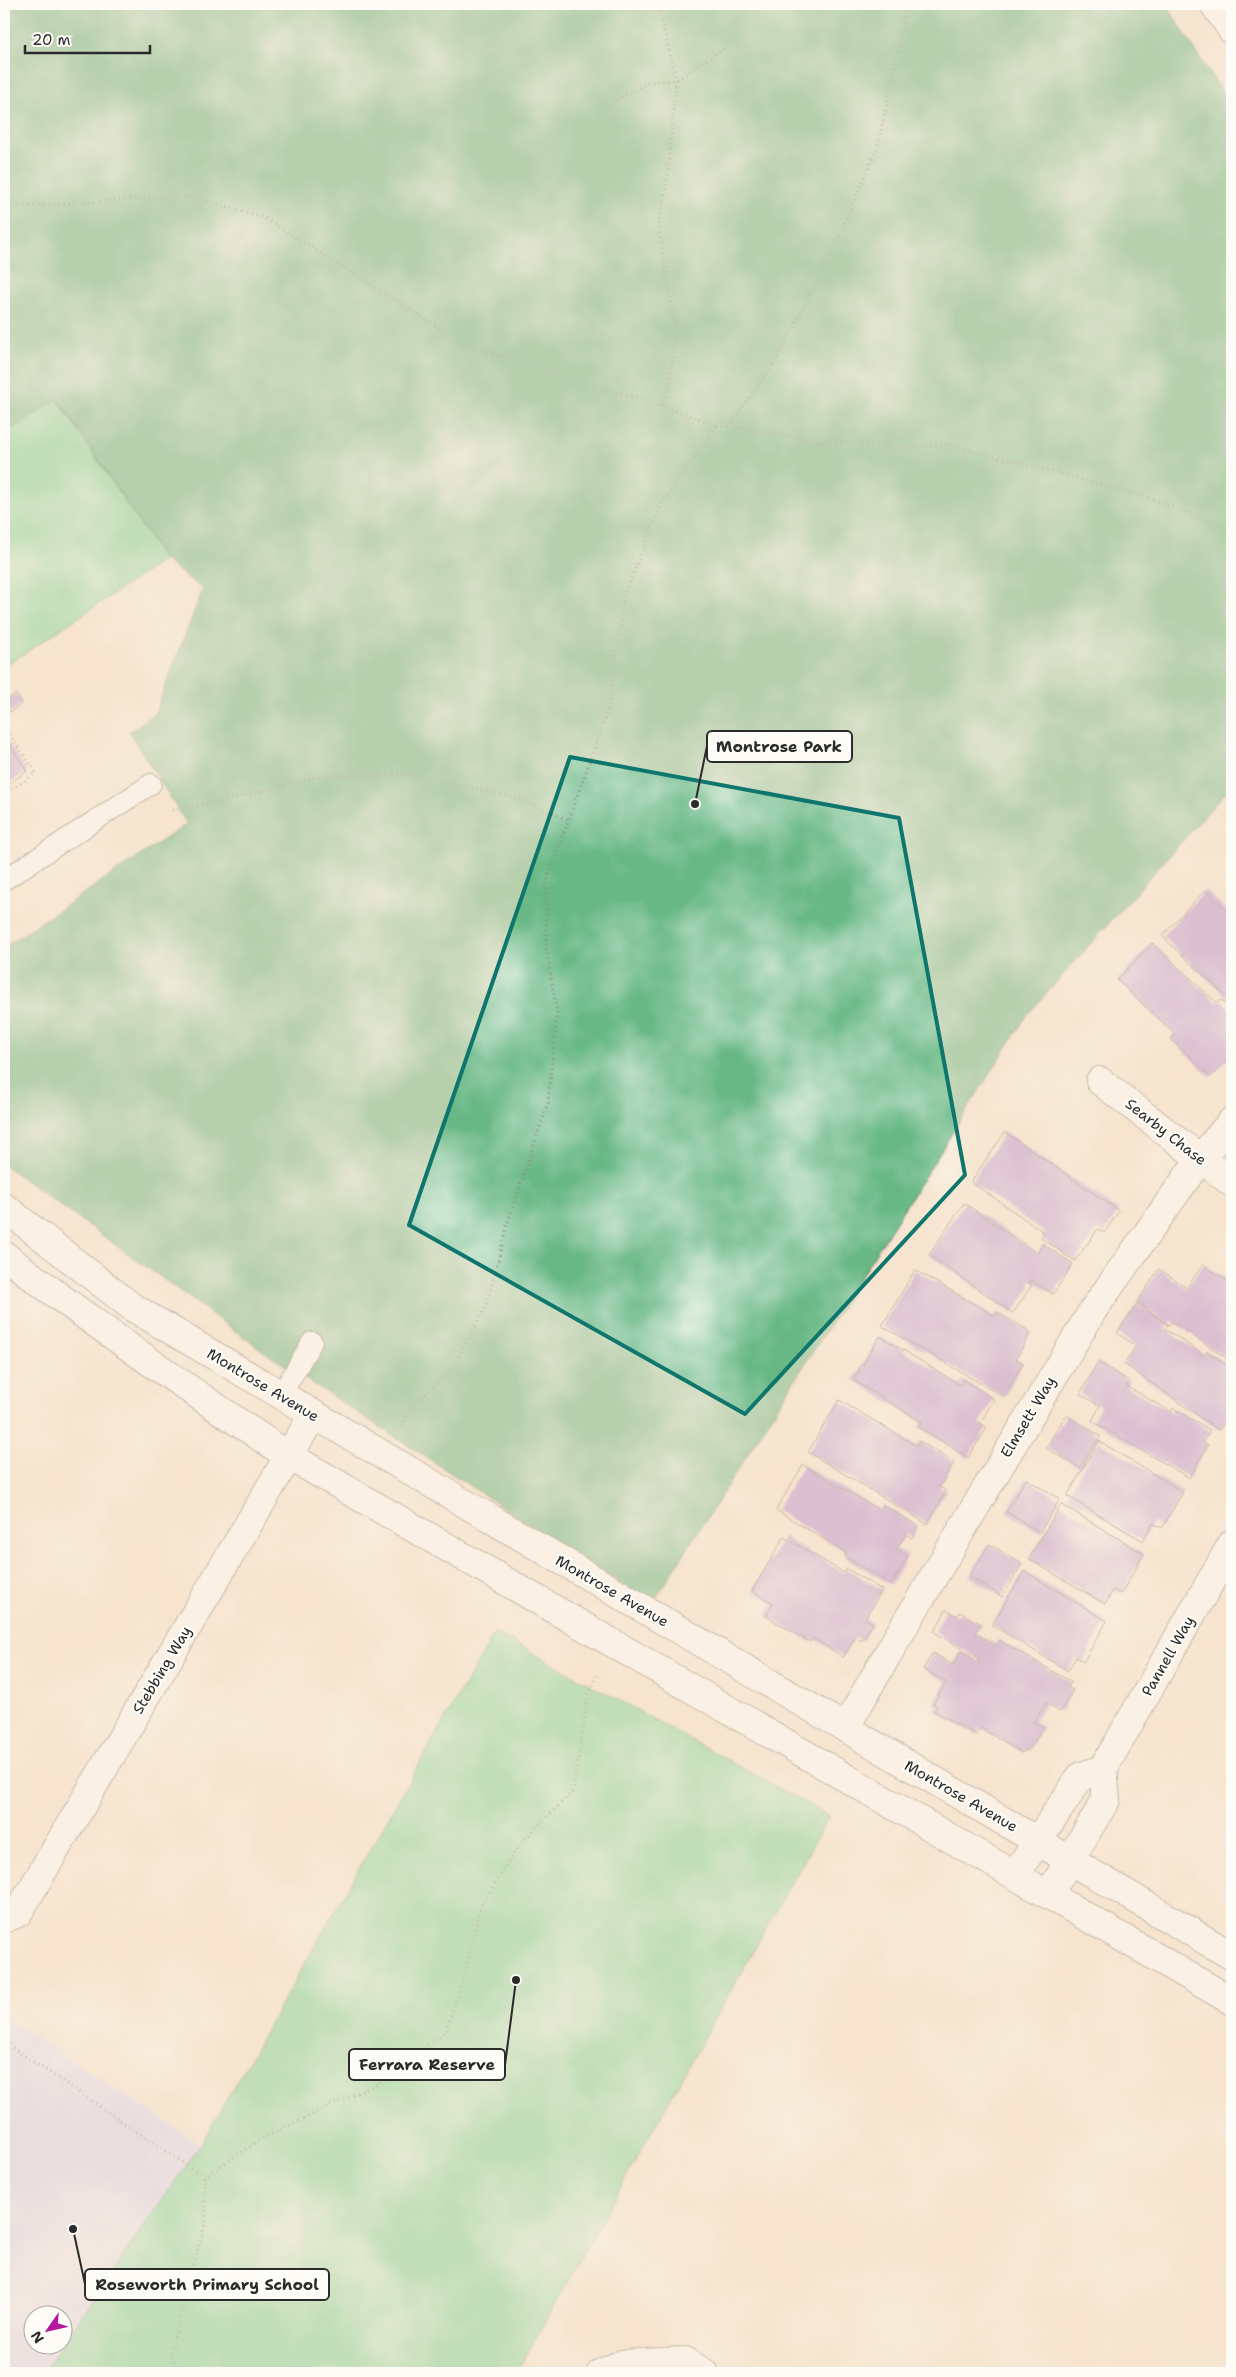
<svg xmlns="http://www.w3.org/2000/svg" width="1236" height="2377" viewBox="0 0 1236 2377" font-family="'Shantell Sans',sans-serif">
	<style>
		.built { fill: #dcd6f6 }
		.green { fill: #80d89e; stroke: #568264 }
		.forest { fill: #68b885; stroke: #4a7258 }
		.building { fill: #ba94d6 }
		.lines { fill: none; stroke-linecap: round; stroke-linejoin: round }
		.service-casing { stroke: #90887c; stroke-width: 22 }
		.minor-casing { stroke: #90887c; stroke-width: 30 }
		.tertiary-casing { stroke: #90887c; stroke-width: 30 }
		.path { stroke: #90887c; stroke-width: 3; stroke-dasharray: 1 4; stroke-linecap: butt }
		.service { stroke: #fff; stroke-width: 20 }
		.minor { stroke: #fff; stroke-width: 28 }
		.tertiary { stroke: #fff; stroke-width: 28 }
		.marked { fill: none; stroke: #0f766e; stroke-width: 4; stroke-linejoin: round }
		.labels { text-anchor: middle; stroke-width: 4.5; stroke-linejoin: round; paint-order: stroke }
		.street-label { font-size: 15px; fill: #2b2b2b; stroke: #fdfcf7 }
		.leader { fill: none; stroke: #2b2b2b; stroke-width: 2 }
		.callout-dot { fill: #2b2b2b; stroke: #fdfcf7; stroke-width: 2 }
		.callout { fill: #fdfcf7; stroke: #2b2b2b; stroke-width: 2 }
		.callout-label { font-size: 16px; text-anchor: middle; font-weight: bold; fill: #2b2b2b }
	</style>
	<rect width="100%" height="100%" fill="#fdfcf7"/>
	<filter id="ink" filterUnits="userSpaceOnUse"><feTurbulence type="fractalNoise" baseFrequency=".02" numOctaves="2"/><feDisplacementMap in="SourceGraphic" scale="10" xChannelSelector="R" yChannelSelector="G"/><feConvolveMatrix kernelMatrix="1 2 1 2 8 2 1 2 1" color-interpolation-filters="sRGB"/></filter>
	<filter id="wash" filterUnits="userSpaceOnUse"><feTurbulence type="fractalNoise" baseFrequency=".0096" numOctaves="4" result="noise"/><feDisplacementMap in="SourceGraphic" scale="20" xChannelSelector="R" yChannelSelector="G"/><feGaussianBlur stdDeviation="1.12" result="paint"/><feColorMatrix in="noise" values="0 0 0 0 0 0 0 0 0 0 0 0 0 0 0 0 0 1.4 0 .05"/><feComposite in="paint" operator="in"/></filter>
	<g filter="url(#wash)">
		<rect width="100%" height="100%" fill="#f6e4ce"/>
		<polygon class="built" points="4,2017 201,2144 62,2344 62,2314 32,2314 32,2344 62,2344 42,2373 4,2373"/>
		<g class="green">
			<polygon points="57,399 164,560 4,667 4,434"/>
			<polygon points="495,1632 829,1816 516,2373 42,2373 201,2144"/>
		</g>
		<polygon class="forest" points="4,4 1166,4 1232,108 1232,785 1028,1014 652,1604 269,1355 4,1165 4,947 187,824 129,732 155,713 203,589 164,560 58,399 4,434"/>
		<g id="blocks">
			<g class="building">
				<polygon points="16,694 22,703 10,712 4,702"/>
				<polygon points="4,736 27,771 4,787"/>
				<polygon points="1205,890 1232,916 1232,1002 1162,936"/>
				<polygon points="1152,943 1217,1003 1221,1000 1232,1010 1232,1046 1228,1050 1232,1055 1211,1077 1171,1039 1175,1034 1117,980"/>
				<polygon points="1005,1132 1119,1211 1104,1233 1098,1229 1075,1261 1041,1238 1045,1233 971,1182"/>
				<polygon points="964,1203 1037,1253 1043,1244 1073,1264 1053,1294 1031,1280 1029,1283 1032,1285 1013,1313 929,1255"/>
				<polygon points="1203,1264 1232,1284 1232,1362 1172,1321 1169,1325 1137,1302 1159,1269 1187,1288"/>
				<polygon points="915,1270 995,1316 997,1312 1031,1332 1016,1359 1023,1363 1004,1397 882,1326"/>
				<polygon points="1137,1304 1168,1325 1165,1329 1204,1355 1207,1351 1232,1368 1232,1411 1219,1430 1124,1364 1136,1346 1117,1333"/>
				<polygon points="880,1336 960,1385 963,1380 994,1399 980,1423 987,1428 968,1458 919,1427 922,1422 853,1380"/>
				<polygon points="1098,1362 1129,1381 1126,1386 1171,1412 1173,1408 1210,1430 1203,1442 1208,1445 1189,1478 1092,1421 1100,1406 1080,1394"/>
				<polygon points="839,1400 917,1446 919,1441 954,1462 939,1487 946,1491 927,1524 808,1452"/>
				<polygon points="1066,1415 1100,1436 1080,1468 1046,1448"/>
				<polygon points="1099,1441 1183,1492 1162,1528 1153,1523 1143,1541 1067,1496"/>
				<polygon points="803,1465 880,1510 883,1505 918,1526 912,1538 906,1534 896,1549 908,1556 891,1585 845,1557 847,1553 776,1510"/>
				<polygon points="1026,1479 1060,1499 1040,1532 1006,1512"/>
				<polygon points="1061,1504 1144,1554 1121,1594 1113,1590 1105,1604 1029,1559"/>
				<polygon points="784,1537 844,1573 847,1569 882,1590 865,1619 873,1623 862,1641 855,1637 843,1657 813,1638 810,1642 766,1616 773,1603 752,1591"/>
				<polygon points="989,1544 1022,1564 1002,1597 969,1576"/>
				<polygon points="1024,1571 1107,1621 1083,1662 1076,1657 1068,1671 992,1625"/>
				<polygon points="946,1610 957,1616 960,1612 981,1624 975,1633 996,1645 999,1640 1071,1682 1068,1688 1073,1690 1060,1712 1046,1703 1034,1722 1043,1727 1028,1751 1024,1749 1023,1753 981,1728 976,1735 934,1711 937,1706 933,1704 946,1682 923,1669 933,1653 953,1665 961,1651 978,1661 980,1659 934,1632"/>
			</g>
		</g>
	</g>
	<g filter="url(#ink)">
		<use href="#blocks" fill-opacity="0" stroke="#90887c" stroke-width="1"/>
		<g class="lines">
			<defs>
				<g id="service">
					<polyline points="4,880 151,784"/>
					<polyline points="281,1395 312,1342"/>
				</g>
				<g id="minor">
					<polyline points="1214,4 1232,30"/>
					<polyline points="1100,1081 1232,1183"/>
					<polyline points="845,1728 897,1638 1093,1310 1200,1159 1232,1121"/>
					<polyline points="1015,1875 1081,1776 1103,1769"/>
					<polyline points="1049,1894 1106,1800 1103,1769 1232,1544"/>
					<polyline points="4,1919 18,1913 313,1415"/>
					<polyline points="601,2373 622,2364 685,2361 705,2373"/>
				</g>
				<g id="tertiary">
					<polyline points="4,1207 132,1307 1232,1956"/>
					<path d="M4,1255C96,1326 192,1392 289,1456L1232,2001"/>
				</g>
			</defs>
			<use href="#service" class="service-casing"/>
			<use href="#minor" class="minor-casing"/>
			<use href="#tertiary" class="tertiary-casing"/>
			<g class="path">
				<polyline points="617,100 649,82 676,80 729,45"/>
				<polyline points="4,207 190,196 263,217 469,347 662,406"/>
				<polyline points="717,425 823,441 904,448 949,444 1147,497 1232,530"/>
				<polyline points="729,427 780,354 826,265 877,149 899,47 906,4"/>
				<polyline points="4,726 36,773 4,794"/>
				<polyline points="172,810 219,802 322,776 412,774 518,798 568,820"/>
				<polyline points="402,1426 410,1410 451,1369 486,1307 509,1218 548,1103 557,1013 546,947 546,883 609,707 624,596 662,503 717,425 662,406 670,386 675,320 658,227 667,184 676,80 658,4"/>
				<polyline points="4,2042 204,2177 206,2220 170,2354 179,2373"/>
				<polyline points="204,2177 261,2139 378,2083 446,2031 466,1969 480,1907 519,1845 573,1791 588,1695 598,1676"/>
			</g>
			<use href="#service" class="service"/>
			<use href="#minor" class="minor"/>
			<use href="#tertiary" class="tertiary"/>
		</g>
	</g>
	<path d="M0 0H1236V2377H0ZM570,757L899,818L965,1175L745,1414L409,1225Z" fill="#f6e4ce" fill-opacity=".55" fill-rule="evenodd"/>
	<path class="marked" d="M570,757L899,818L965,1175L745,1414L409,1225Z"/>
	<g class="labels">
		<g class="street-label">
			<text transform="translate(1166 1132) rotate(38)" y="5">Searby Chase</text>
			<text transform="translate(263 1385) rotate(31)" y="5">Montrose Avenue</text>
			<text transform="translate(1028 1417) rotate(-59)" y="5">Elmsett Way</text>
			<text transform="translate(612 1591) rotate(30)" y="5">Montrose Avenue</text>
			<text transform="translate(1168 1656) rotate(-60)" y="5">Pannell Way</text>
			<text transform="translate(162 1670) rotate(-59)" y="5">Stebbing Way</text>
			<text transform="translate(961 1796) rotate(30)" y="5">Montrose Avenue</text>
		</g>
	</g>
	<path class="leader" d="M695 804L707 746M516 1980L505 2065M73 2229L85 2284"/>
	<g class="callout-dot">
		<circle cx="695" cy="804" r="5"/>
		<circle cx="516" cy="1980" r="5"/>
		<circle cx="73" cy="2229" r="5"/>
	</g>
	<g class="callout">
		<rect x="707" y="731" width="145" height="31" rx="5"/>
		<rect x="349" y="2049" width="156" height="31" rx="5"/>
		<rect x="85" y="2269" width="244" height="31" rx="5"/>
	</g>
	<g class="callout-label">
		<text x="779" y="752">Montrose Park</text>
		<text x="427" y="2070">Ferrara Reserve</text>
		<text x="207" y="2290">Roseworth Primary School</text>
	</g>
	<rect width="1236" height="2377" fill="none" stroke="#fdfcf7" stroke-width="20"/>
	<g transform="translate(48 2330) rotate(236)"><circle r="24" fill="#fdfcf7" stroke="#a9a8a5"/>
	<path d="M0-4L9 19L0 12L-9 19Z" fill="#b5179e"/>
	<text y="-8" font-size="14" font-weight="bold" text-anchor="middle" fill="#2b2b2b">N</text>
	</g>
	<path d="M25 45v8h125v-8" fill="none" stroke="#2b2b2b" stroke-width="2.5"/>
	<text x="32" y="45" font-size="15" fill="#2b2b2b" stroke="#fdfcf7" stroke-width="4" paint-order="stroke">20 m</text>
</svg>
